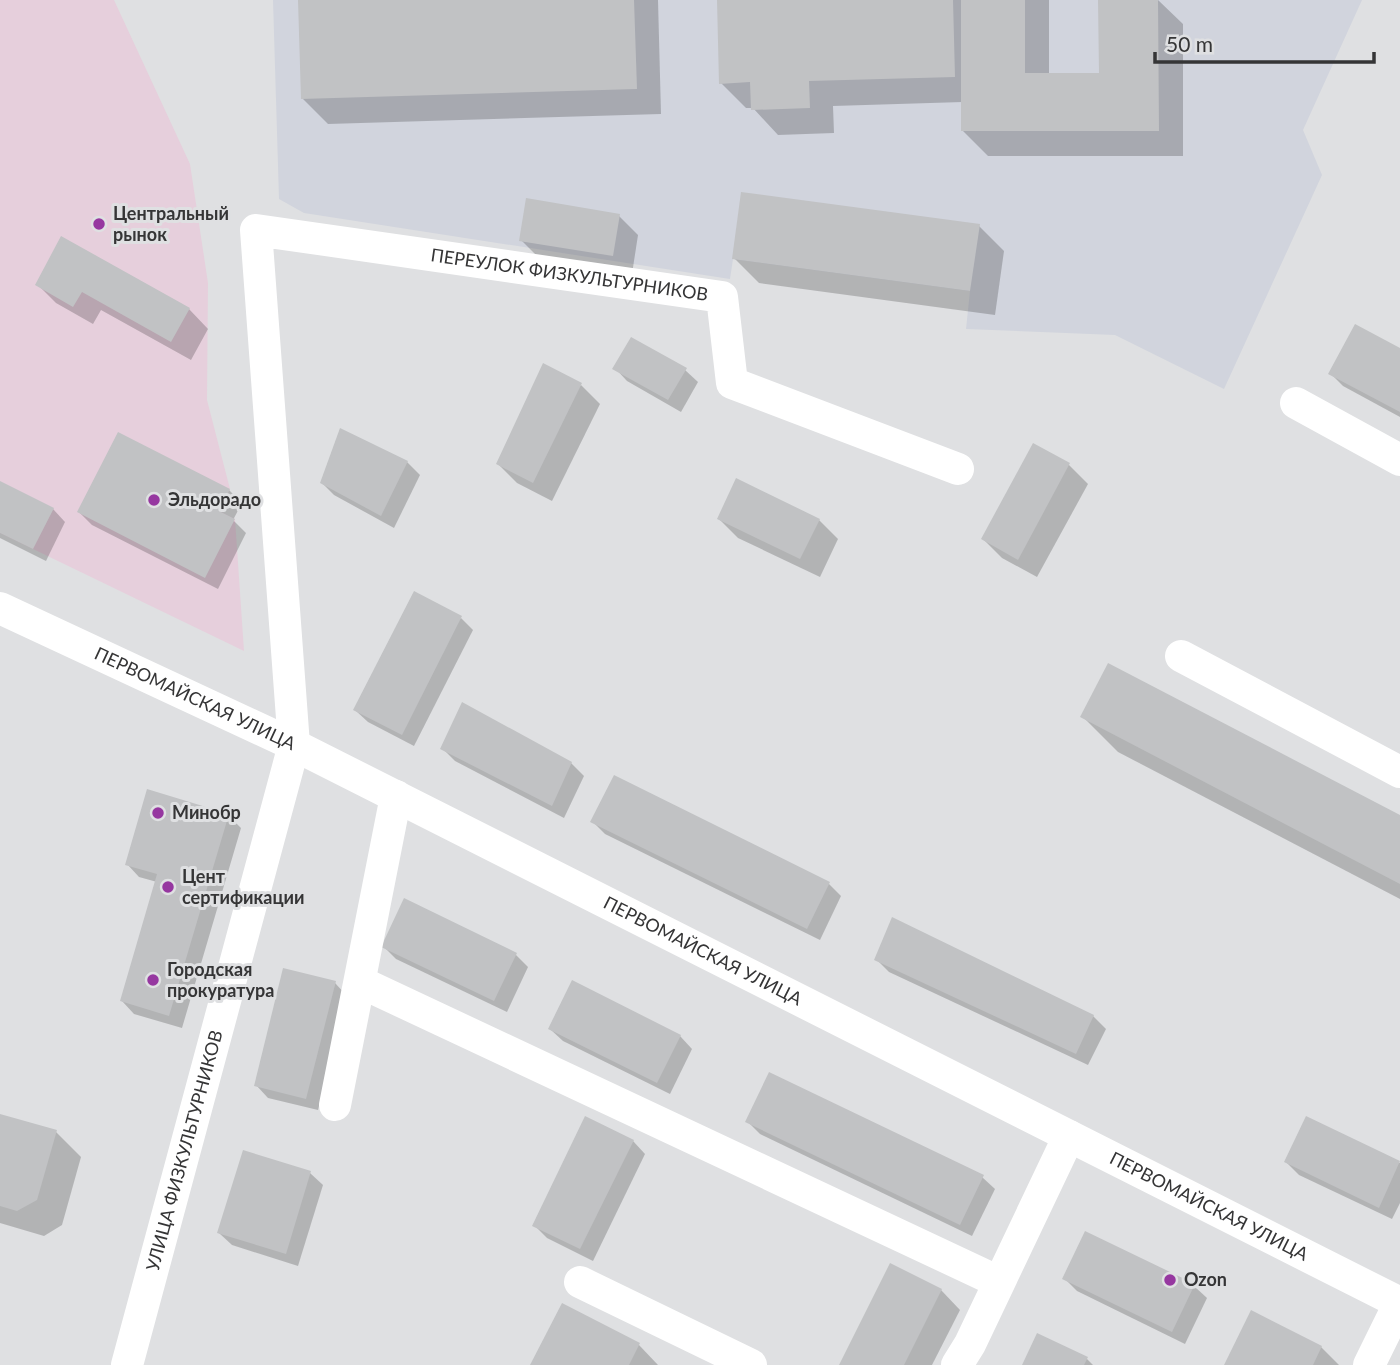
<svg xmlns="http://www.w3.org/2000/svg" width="1400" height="1365" viewBox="0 0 1400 1365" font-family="Lato,sans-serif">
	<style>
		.commercial { fill: #e6cfdc }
		.built { fill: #d1d4dd }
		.shadow { fill: #0003 }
		.building { fill: #c1c2c4 }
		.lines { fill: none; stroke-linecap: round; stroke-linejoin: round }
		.minor { stroke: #fff; stroke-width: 32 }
		.poi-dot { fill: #9637a0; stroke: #dfe0e2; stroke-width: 2.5 }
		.labels { text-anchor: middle; stroke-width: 6; stroke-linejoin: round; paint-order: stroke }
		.poi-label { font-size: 18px; font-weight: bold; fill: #353536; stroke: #dfe0e2; text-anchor: start }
		.street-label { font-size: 18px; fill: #353536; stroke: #dfe0e2 }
	</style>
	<rect width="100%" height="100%" fill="#dfe0e2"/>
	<polygon class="commercial" points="0,0 114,0 190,164 208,283 207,400 230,489 219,511 235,519 244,651 0,533"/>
	<polygon class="built" points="273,0 1362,0 1303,130 1322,175 1224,389 1115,335 966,329 970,291 733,259 730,279 304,213 279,199"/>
	<g class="shadow">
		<polygon points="300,0 658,0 661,114 328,124 303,99"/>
		<polygon points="718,0 1049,0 1049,75 1100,75 1100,0 1158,0 1183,24 1183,156 988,156 963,131 963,102 833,106 834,133 778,135 753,108 746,108 721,83"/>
		<polygon points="619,216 638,235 632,274 540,259 521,240"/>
		<polygon points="979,226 1004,251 995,315 759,283 734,258"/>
		<polygon points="37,284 189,309 208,329 191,360 101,310 93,324 56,303"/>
		<polygon points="1400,350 1400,417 1343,386 1330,373"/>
		<polygon points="615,368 685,370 698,382 681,412 627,381"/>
		<polygon points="581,385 600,404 552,501 517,483 498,464"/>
		<polygon points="119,434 229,490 242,503 233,520 246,533 218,589 92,525 79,512"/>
		<polygon points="1034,445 1069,465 1088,484 1037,577 1002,558 983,539"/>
		<polygon points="407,462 420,475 394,528 334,495 322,483"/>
		<polygon points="0,483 53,509 65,522 46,561 0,538"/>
		<polygon points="719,519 819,520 838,539 820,577 738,538"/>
		<polygon points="461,618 473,630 414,746 368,722 355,710"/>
		<polygon points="1082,716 1400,817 1400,899 1118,752"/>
		<polygon points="442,748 571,763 584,776 564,818 455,761"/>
		<polygon points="228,815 241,828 182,1028 134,1014 122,1001 157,882 139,877 127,864"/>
		<polygon points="593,822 829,884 841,896 820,940 605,834"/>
		<polygon points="383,946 516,955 528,967 507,1012 396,959"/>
		<polygon points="876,959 1093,1016 1106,1029 1088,1065 889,972"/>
		<polygon points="335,983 347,996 318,1110 268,1098 256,1085"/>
		<polygon points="550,1029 680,1036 692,1049 670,1094 563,1041"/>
		<polygon points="0,1116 56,1132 81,1157 62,1225 44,1236 0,1223"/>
		<polygon points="1307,1118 1400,1163 1400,1203 1392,1219 1299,1175 1286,1162"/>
		<polygon points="747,1121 982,1177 995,1189 972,1236 760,1134"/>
		<polygon points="633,1141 645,1154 593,1261 547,1238 534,1225"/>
		<polygon points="310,1173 323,1185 298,1266 232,1245 219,1233"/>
		<polygon points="1086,1233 1194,1286 1207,1298 1185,1344 1077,1291 1064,1278"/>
		<polygon points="941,1290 960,1310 932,1365 841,1365"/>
		<polygon points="562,1305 639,1345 658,1365 532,1365"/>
		<polygon points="1252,1312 1321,1347 1339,1365 1226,1365"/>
		<polygon points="1087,1359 1093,1365 1024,1365"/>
	</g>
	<g class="building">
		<polygon points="298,0 634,0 637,89 301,99"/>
		<polygon points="717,0 953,0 955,77 809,81 810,108 751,110 750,82 719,84"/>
		<polygon points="961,0 1025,0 1025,73 1099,73 1098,0 1158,0 1159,131 961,131"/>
		<polygon points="741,192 980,224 970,291 732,259"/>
		<polygon points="526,198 620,214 613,256 519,241"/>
		<polygon points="61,236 190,308 171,342 82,292 73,307 35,285"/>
		<polygon points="1355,324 1400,348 1400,412 1328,374"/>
		<polygon points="631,337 687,368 668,400 612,369"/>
		<polygon points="543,363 582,383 533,483 496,464"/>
		<polygon points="340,428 408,461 381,516 320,483"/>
		<polygon points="118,432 230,489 219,511 235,519 205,578 77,512"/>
		<polygon points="1033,443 1070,463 1018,560 981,539"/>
		<polygon points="736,478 820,519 800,559 717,519"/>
		<polygon points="0,481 54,508 33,549 0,533"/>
		<polygon points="414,591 462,616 402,735 353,710"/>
		<polygon points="1108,663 1400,815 1400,884 1080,717"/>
		<polygon points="462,702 572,762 552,806 440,749"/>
		<polygon points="614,775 830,882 807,929 590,822"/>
		<polygon points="147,789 229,814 169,1016 120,1001 157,874 125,865"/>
		<polygon points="404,898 517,953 494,1001 381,947"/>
		<polygon points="892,917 1094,1015 1076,1054 874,960"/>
		<polygon points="283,968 336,981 306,1099 254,1086"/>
		<polygon points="572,980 681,1035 657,1083 548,1029"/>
		<polygon points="769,1072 984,1175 960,1225 745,1122"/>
		<polygon points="0,1114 57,1130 37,1200 17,1211 0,1206"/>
		<polygon points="585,1116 634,1140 580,1249 532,1226"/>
		<polygon points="1306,1116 1400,1161 1379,1208 1284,1162"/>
		<polygon points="243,1150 311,1171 286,1254 217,1233"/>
		<polygon points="1085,1231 1195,1284 1172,1332 1062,1279"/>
		<polygon points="890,1263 942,1289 904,1365 839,1365"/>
		<polygon points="562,1303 640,1343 629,1365 530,1365"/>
		<polygon points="1251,1310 1322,1346 1313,1365 1224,1365"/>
		<polygon points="1037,1333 1088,1357 1084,1365 1022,1365"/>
	</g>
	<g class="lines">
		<g class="minor">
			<polyline points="1296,403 1400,460"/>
			<path id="s1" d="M0,608L294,745L1400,1303"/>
			<polyline points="1181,656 1400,772"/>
			<polyline points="360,982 999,1282"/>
			<polyline points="335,1105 396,796"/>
			<polyline points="580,1282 751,1365"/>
			<path id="s2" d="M127,1365L294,745L256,230L722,297L732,383L958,469"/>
			<polyline points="957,1365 970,1344 1069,1136"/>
			<polyline points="1369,1365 1400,1302"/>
		</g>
	</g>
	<g class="poi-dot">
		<circle cx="99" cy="224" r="7"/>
		<circle cx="154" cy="500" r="7"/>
		<circle cx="158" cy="813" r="7"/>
		<circle cx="168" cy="887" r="7"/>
		<circle cx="153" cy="980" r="7"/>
		<circle cx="1170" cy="1280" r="7"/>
	</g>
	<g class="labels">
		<g class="poi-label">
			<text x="113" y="220">Центральный<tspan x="113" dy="21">рынок</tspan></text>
			<text x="168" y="506">Эльдорадо</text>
			<text x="172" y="819">Минобр</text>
			<text x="182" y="883">Цент<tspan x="182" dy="21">сертификации</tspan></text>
			<text x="167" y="976">Городская<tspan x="167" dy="21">прокуратура</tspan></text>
			<text x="1184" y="1286">Ozon</text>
		</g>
		<g class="street-label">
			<text dy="6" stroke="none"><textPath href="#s2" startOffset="1475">ПЕРЕУЛОК ФИЗКУЛЬТУРНИКОВ</textPath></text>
			<text dy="6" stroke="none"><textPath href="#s1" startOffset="215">ПЕРВОМАЙСКАЯ УЛИЦА</textPath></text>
			<text dy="6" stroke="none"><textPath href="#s1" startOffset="782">ПЕРВОМАЙСКАЯ УЛИЦА</textPath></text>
			<text dy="6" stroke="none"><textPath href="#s2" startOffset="222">УЛИЦА ФИЗКУЛЬТУРНИКОВ</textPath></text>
			<text dy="6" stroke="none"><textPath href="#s1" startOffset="1349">ПЕРВОМАЙСКАЯ УЛИЦА</textPath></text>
		</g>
	</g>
	<path d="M1155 52v10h219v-10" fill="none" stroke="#353536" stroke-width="3.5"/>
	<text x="1166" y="52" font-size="21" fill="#353536" stroke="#dfe0e2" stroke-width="5" paint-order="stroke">50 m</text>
</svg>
